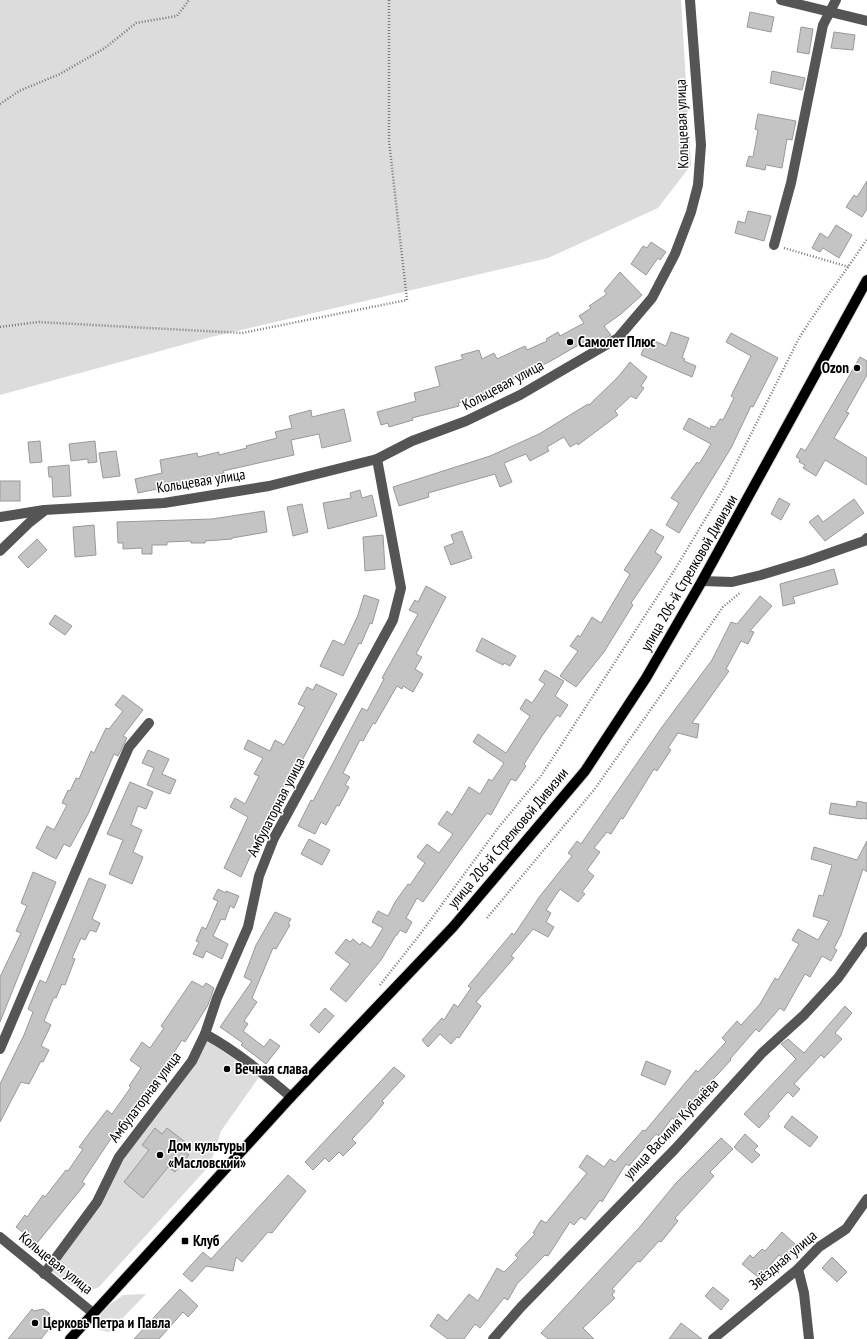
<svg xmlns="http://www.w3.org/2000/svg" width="867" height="1339" viewBox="0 0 867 1339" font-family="'PT Sans Narrow',sans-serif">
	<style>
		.green { fill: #dcdcdc }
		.building { fill: #c4c4c4; stroke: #999 }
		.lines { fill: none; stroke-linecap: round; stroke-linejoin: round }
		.major-casing { stroke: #dbdbdb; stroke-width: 12 }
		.path { stroke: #777; stroke-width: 2.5; stroke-dasharray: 1 2; stroke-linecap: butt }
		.minor { stroke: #555; stroke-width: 10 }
		.major { stroke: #000; stroke-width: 10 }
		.poi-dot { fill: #000; stroke: #fff; stroke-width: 1.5 }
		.labels { text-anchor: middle; stroke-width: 3; stroke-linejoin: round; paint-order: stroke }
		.street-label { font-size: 15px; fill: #000; stroke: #fff }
		.poi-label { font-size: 15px; font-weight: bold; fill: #000; stroke: #fff; text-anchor: start }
	</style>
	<rect width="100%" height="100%" fill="#fff"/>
	<g class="green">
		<polygon points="0,0 681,0 691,165 658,208 548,258 211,337 0,395"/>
		<path d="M207,1040L259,1077L221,1131L210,1165L99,1287C81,1296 66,1281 51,1271L101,1206L122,1161Z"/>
		<polygon points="146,1294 109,1332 95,1329 101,1311 123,1295"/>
	</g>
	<g class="building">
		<polygon points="750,12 774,17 771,32 747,27"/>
		<polygon points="801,27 813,29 809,54 797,52"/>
		<polygon points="834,32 855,35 853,50 831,48"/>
		<polygon points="772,71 805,78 802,90 770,83"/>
		<polygon points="758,114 796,121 792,140 787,139 782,168 766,165 765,170 746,166 749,156 753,157 758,130 755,129"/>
		<polygon points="867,181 867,209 862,217 846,207 854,195 857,197"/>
		<polygon points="748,211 771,216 764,241 735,233 738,221 745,223"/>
		<polygon points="836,225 852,235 839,258 823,248 820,252 812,248 820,233 828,238"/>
		<polygon points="651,242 666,252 660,260 658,258 646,275 631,264 643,246 647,248"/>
		<polygon points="620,272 642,295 621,314 604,326 611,335 593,345 589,339 549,362 493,388 490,390 491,394 458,403 459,406 412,418 413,420 389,427 388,423 381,425 377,412 416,401 414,393 440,386 435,367 463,359 461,355 479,350 482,359 494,353 497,359 525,346 527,350 547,341 546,339 558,332 560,336 584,323 579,316 591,308 589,306 607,294 604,291"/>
		<polygon points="671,332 689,338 682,358 685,359 684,361 696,366 692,377 641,355 648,338 666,346"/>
		<polygon points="731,333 778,358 753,407 751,406 731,448 679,533 666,525 679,503 671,498 697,462 699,464 711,444 683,429 689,418 710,429 711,426 715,427 720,419 723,420 734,398 731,396 751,356 726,342"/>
		<polygon points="860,357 867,361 867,375 846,412 849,413 834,438 867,458 867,485 825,460 816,476 803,468 805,465 799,462 800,459 796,457 801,448 805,451 810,443"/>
		<polygon points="630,362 647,377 641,386 644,388 636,399 631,396 615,411 618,415 578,445 577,443 570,447 564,437 547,447 549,451 530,461 526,454 504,463 512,482 500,487 495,474 428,493 429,497 399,506 393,487 490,456 539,434 588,404 589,405 618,377"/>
		<polygon points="344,409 351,441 322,448 319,434 291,440 294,455 223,471 224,473 190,482 138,493 135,479 162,473 160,460 197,453 198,457 219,452 219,455 247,448 246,446 277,438 275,432 292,428 289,416 311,410 312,417"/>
		<polygon points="40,441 42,462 30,463 28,442"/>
		<polygon points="95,441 97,462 88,463 88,459 71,461 69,444"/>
		<polygon points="116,451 120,476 103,478 99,453"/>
		<polygon points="69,465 71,496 53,497 52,477 49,477 48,467"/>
		<rect x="0" y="481" width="20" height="20"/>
		<polygon points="360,490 362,498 372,495 377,516 328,529 323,503 351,498 350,493"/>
		<polygon points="779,498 790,504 781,520 771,514"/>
		<polygon points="854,499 864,513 825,541 809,522 818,515 823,522"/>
		<polygon points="302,504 308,532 293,536 287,507"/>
		<polygon points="264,511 267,532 232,538 232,539 205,541 205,543 191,543 191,541 167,542 167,545 152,545 152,554 142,554 142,548 123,549 123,543 118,543 117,522 212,519"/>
		<polygon points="94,525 96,555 75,557 73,527"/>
		<polygon points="651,529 664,537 655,552 662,557 631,603 633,605 604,652 576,687 560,676 578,651 570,646 578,635 580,637 592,617 601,623 630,574 624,570"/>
		<polygon points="462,531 472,558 451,565 444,547 454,543 451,535"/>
		<polygon points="383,535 385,569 365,571 363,537"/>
		<polygon points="37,539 47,550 28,568 18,557"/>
		<polygon points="834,569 838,584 793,597 795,603 783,606 780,584"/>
		<polygon points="426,586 446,597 416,654 422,657 415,669 423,674 413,692 403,686 402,689 397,686 375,724 373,723 363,741 360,740 343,773 350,777 345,785 349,787 339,806 337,805 326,825 321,822 315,834 298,826 311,800 313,801 362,708 367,711 384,679 382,678 418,614 409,610 415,600 418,602"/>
		<polygon points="364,595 379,600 372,624 370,623 361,644 359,643 343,676 320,666 333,640 344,645 358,615"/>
		<polygon points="760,596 772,606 750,631 754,632 748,644 741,641 726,669 729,671 692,723 699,724 697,738 678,733 668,748 671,750 657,771 654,769 623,819 621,818 611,834 607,832 594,848 600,852 587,870 594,876 582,892 585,894 578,902 560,889 546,910 551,913 546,922 554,927 548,937 533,929 511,956 514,958 476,1002 481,1006 459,1038 457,1037 451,1044 440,1034 428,1047 422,1040 442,1018 444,1020 454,1004 458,1007 471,988 468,986 512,933 514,935 540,896 572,856 568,853 577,841 581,844 662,727 712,660 731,622 737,624"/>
		<polygon points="55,615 72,626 65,635 49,624"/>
		<polygon points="482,638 516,656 510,666 504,663 503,665 476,651"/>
		<polygon points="545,670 564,681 555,696 568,705 560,717 557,715 542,736 524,764 526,766 516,781 511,779 491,815 487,813 423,902 417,898 406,918 412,922 406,933 400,930 397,935 396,935 381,960 346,1002 330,989 350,964 335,953 346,939 350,942 353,939 360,945 362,942 371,948 383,928 372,922 378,911 388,916 395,902 408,884 410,885 425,863 417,857 427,844 439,853 453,834 438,824 447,811 452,815 469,787 480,794 489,779 492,781 504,763 473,742 478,734 506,753 530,716 520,709 526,699 532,703 545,684 539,680"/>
		<polygon points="316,684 337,694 295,774 287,787 284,785 273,808 276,809 249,859 241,877 224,868 248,817 230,807 235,798 245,804 259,776 254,774 263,758 244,749 248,740 270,751 275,740 284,745 305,707 298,704 307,687 313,690"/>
		<polygon points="123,695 143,710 123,736 127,738 118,756 114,754 88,814 70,847 64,844 56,859 36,848 47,826 54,830 67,805 62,803 68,790 70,791 76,778 79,779 91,751 94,753 106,728 109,729 123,711 115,705"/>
		<polygon points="148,750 169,759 162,774 176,780 170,794 147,785 154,768 142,763"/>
		<polygon points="130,782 153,792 146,809 138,806 131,825 142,830 133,852 143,857 132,884 109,874 123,840 107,834"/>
		<polygon points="857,801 867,803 867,819 862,818 862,819 829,814 831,803 856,807"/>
		<polygon points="309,839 330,850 322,865 301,854"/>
		<polygon points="867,841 867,872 863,869 841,935 834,948 837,950 831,961 822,956 810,977 805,974 784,1011 780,1008 759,1032 756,1029 730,1059 731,1060 675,1120 672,1118 659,1136 656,1134 629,1166 626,1164 602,1202 600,1200 585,1220 581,1217 574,1225 570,1222 548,1256 545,1255 517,1284 508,1300 504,1298 480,1328 475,1324 464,1339 448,1339 430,1326 438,1314 447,1321 469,1294 478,1301 497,1268 504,1272 518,1258 515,1255 535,1234 533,1233 541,1220 546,1223 587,1173 579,1167 587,1155 604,1167 610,1159 615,1162 643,1130 645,1131 696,1070 698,1072 726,1042 722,1038 737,1021 741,1025 760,1004 775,978 778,980 799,944 792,940 798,929 818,940 829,921 813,916 819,895 823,896 832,865 811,859 814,847 857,860"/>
		<polygon points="33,872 56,882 0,1022 0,977 21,933 16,931 27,906 21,903"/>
		<polygon points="89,878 106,885 92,919 100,923 96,932 90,930 85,940 81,938 72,958 75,959 65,985 62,984 56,998 54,997 44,1021 51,1025 41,1046 49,1050 43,1062 41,1061 29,1084 21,1082 0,1122 0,1084 24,1035 33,1012 28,1009 40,980 46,983"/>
		<polygon points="218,889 226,893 226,891 239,896 234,908 230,906 225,920 221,919 213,936 228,944 222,959 206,951 203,958 193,954 199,942 196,941 202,927 206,929 218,901 213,899"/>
		<polygon points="275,912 291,919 288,924 290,925 276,949 273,948 252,998 257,1002 244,1021 248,1024 243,1031 264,1047 270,1039 280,1046 266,1064 241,1045 243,1043 220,1027 252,981 244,977 256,945"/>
		<polygon points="192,981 203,987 206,983 214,988 208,1005 185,1042 182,1040 169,1060 170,1061 160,1076 159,1075 144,1096 142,1095 108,1143 82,1182 85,1184 37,1243 16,1227 25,1215 27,1217 43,1195 45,1197 66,1170 68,1171 83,1149 79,1147 91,1131 107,1110 112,1114 131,1087 129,1086 141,1068 130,1060 142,1042 150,1048 164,1028 161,1026"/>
		<polygon points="845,1006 852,1013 835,1033 842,1039 824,1058 821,1055 794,1084 800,1089 793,1097 788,1092 768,1114 770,1116 759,1128 744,1114 796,1059 781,1044 788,1039 804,1053"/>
		<polygon points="325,1008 334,1016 319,1033 310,1025"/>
		<polygon points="646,1061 671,1071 665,1085 641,1075"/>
		<polygon points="394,1067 405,1076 382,1101 384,1103 370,1120 352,1139 356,1143 343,1156 339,1152 329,1162 325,1158 313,1170 305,1162"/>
		<polygon points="792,1116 818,1137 810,1147 784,1127"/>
		<polygon points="155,1128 162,1134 167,1128 185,1142 180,1148 189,1155 175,1172 168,1167 143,1198 124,1182 149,1150 142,1145"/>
		<polygon points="745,1134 758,1146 754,1150 760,1155 752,1163 734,1147"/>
		<polygon points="721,1138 733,1149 710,1172 714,1176 675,1218 678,1221 661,1242 659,1241 640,1262 638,1261 612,1289 615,1291 612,1295 615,1298 583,1328 594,1339 548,1339 541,1333 638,1229 676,1183"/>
		<polygon points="288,1175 306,1191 272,1233 268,1232 242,1262 236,1257 233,1271 206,1266 192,1282 183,1274 203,1252 211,1259"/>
		<polygon points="782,1232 797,1246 785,1260 779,1255 759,1278 742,1264 750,1255 753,1258 762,1249 765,1251"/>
		<polygon points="832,1257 847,1272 837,1282 822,1268"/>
		<polygon points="713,1287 729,1300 721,1310 705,1296"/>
		<polygon points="180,1289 198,1306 188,1317 183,1312 159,1339 134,1339"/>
		<polygon points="32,1309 34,1311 43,1309 49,1313 50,1323 52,1325 41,1339 8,1339"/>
		<polygon points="681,1323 702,1339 669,1339"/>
	</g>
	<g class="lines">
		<defs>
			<polyline id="major" points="70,1339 291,1097 453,927 585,771 646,678 702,581 867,280"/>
		</defs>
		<use href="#major" class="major-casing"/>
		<g class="path">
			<polyline points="0,104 19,91 60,74 105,48 136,23 177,16 189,0"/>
			<polyline points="784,248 849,267"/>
			<polyline points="0,327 38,322 242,333 407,300 389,141 389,0"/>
			<polyline points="487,918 594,790 723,607 741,592"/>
			<path d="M380,985L421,933L498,828L541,776L674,571L725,486L798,340C819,305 845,273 867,239"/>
		</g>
		<g class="minor">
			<polyline points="781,0 867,21"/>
			<polyline points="774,245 791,183 823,25 836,0"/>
			<polyline points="0,517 44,510 164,503 269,486 377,459 412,441 466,421 520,395 618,338 652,298 675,254 691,212 698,185 701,145 690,0"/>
			<polyline points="0,551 30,522 44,511"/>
			<polyline points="702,581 732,582 761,575 807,561 864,541 867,538"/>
			<path d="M205,1034C236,1051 264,1074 291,1097"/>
			<polyline points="0,1049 118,772 129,747 149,723"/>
			<polyline points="0,1237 93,1313"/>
			<polyline points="798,1269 804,1293 809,1339"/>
			<polyline points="44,1274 97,1202 119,1157 192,1061 205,1034 217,998 248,927 259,876 274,838 393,620 401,588 377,459"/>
			<polyline points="493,1339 521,1307 675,1149 762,1053 804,1015 838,978 867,937"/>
			<polyline points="713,1339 798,1269 819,1247 846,1229 867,1199"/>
		</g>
		<use href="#major" class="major"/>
	</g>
	<g class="poi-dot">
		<circle cx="570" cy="342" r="4"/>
		<circle cx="857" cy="368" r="4"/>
		<circle cx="227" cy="1069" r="4"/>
		<circle cx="160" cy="1155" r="4"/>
		<rect x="181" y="1237" width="8" height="8" rx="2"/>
		<circle cx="35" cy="1323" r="4"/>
	</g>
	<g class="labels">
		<g class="street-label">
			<text transform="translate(682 124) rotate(-92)" y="5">Кольцевая улица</text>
			<text transform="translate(503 385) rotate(-28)" y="5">Кольцевая улица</text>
			<text transform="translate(201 481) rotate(-9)" y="5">Кольцевая улица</text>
			<text transform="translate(689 573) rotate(-60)" y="5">улица 206-й Стрелковой Дивизии</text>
			<text transform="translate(276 807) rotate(-63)" y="5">Амбулаторная улица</text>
			<text transform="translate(508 838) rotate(-50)" y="5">улица 206-й Стрелковой Дивизии</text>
			<text transform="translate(145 1097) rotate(-53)" y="5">Амбулаторная улица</text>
			<text transform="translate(671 1129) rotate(-47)" y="5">улица Василия Кубанёва</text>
			<text transform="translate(783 1260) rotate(-40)" y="5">Звёздная улица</text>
			<text transform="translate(56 1263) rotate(39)" y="5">Кольцевая улица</text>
		</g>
		<g class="poi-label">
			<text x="578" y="347">Самолет Плюс</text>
			<text x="849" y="373" text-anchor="end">Ozon</text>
			<text x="235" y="1074">Вечная слава</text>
			<text x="168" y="1151">Дом культуры<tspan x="168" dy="17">«Масловский»</tspan></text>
			<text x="193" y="1246">Клуб</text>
			<text x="43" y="1328">Церковь Петра и Павла</text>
		</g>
	</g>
</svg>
